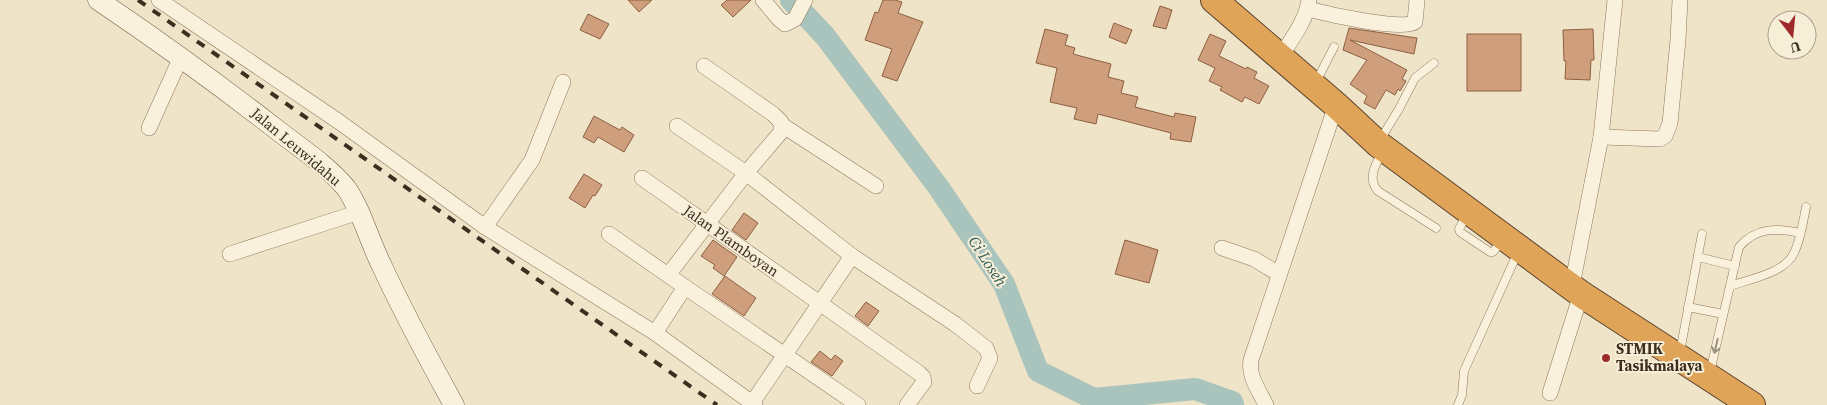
<svg xmlns="http://www.w3.org/2000/svg" width="1827" height="405" viewBox="0 0 1827 405" font-family="'Source Serif 4',serif">
	<style>
		.lines { fill: none; stroke-linecap: round; stroke-linejoin: round }
		.river { stroke: #a9c4bc; stroke-width: 22 }
		.building { fill: #cf9f7d; stroke: #8d5f41 }
		.lane-casing { stroke: #8d765c; stroke-width: 9 }
		.street-casing { stroke: #8d765c; stroke-width: 16 }
		.secondary-casing { stroke: #6f573f; stroke-width: 21 }
		.highway-casing { stroke: #5b4430; stroke-width: 28 }
		.lane { stroke: #faf1dc; stroke-width: 8 }
		.street { stroke: #faf1dc; stroke-width: 15 }
		.secondary { stroke: #faf1dc; stroke-width: 20 }
		.highway { stroke: #e0a458; stroke-width: 26 }
		.rail { stroke: #3d2e20; stroke-width: 4; stroke-dasharray: 9 9; stroke-linecap: butt }
		.oneway { stroke: #9c907e }
		.poi-dot { fill: #9e2a2b; stroke: #f7eed8; stroke-width: 2 }
		.labels { text-anchor: middle; stroke-width: 4; stroke-linejoin: round; paint-order: stroke }
		.street-label { font-size: 15px; fill: #3d2e20; stroke: #f7eed8 }
		.poi-label { font-size: 15px; font-weight: bold; fill: #3d2e20; stroke: #f7eed8; text-anchor: start }
		.water-label { font-size: 16px; font-style: italic; fill: #2f5d5a; stroke: #f7eed8 }
	</style>
	<rect width="100%" height="100%" fill="#f0e4c8"/>
	<g class="lines">
		<polyline class="river" points="791,0 825,36 939,188 1004,284 1038,371 1094,399 1195,389 1232,402 1233,405"/>
	</g>
	<g class="building">
		<polygon points="628,0 652,0 639,12"/>
		<polygon points="727,0 751,0 733,17 721,5"/>
		<polygon points="883,0 895,0 902,2 898,13 923,22 897,81 882,76 892,49 865,40 875,12 878,13"/>
		<polygon points="1160,6 1172,10 1166,29 1153,26"/>
		<polygon points="588,14 609,24 600,39 580,30"/>
		<polygon points="1114,23 1132,30 1126,44 1109,37"/>
		<polygon points="1349,28 1417,38 1414,54 1350,40 1407,70 1402,79 1406,81 1400,91 1398,89 1395,95 1386,90 1375,109 1364,103 1367,96 1350,84 1367,60 1343,50"/>
		<polygon points="1045,29 1068,35 1065,45 1075,48 1073,54 1111,64 1108,77 1124,81 1121,93 1138,97 1135,107 1174,117 1175,113 1196,117 1191,142 1170,139 1171,133 1098,114 1096,124 1074,119 1077,108 1050,102 1057,68 1036,63"/>
		<polygon points="1593,29 1594,60 1591,60 1590,80 1565,79 1566,61 1564,61 1563,30"/>
		<polygon points="1210,34 1226,41 1219,56 1246,69 1247,67 1257,72 1254,78 1269,86 1259,104 1245,97 1242,102 1220,90 1222,87 1209,81 1215,68 1198,60"/>
		<rect x="1467" y="34" width="54" height="57"/>
		<polygon points="594,116 620,130 622,127 634,135 624,152 598,137 594,143 583,137"/>
		<polygon points="584,174 602,185 595,196 593,195 585,208 569,198"/>
		<polygon points="744,213 758,223 746,240 732,230"/>
		<polygon points="713,240 737,257 724,276 713,268 715,265 701,256"/>
		<polygon points="1125,240 1158,250 1149,283 1115,274"/>
		<polygon points="725,276 756,298 744,316 712,294"/>
		<polygon points="866,302 879,311 868,326 855,316"/>
		<polygon points="820,351 831,360 835,355 843,361 832,376 811,362"/>
	</g>
	<g class="lines">
		<defs>
			<g id="lane">
				<polyline points="1316,82 1334,47"/>
				<polyline points="1380,140 1399,109 1415,78 1434,63"/>
				<path d="M1382,153C1375,165 1367,179 1378,191L1436,228"/>
				<polyline points="1467,214 1459,229 1460,232 1490,252 1493,252 1502,241"/>
				<polyline points="1698,257 1735,266"/>
				<path d="M1730,286C1750,279 1785,273 1794,253C1801,239 1803,222 1806,207"/>
				<polyline points="1688,307 1723,314"/>
				<polyline points="1680,352 1702,234"/>
				<path d="M1710,372L1739,247C1756,227 1777,228 1800,233"/>
				<polyline points="1458,405 1462,395 1464,371 1518,252"/>
			</g>
			<g id="street">
				<polyline points="159,0 338,121 485,227"/>
				<polyline points="763,0 779,19 785,24 795,19 805,0"/>
				<path d="M1308,9C1327,14 1401,31 1415,22L1417,0"/>
				<path d="M1280,57C1292,39 1306,21 1309,0"/>
				<polyline points="704,66 773,114 781,122 781,132 746,173 852,256 955,324 986,348 990,358 977,386"/>
				<polyline points="563,82 532,160 485,227 655,333 755,405"/>
				<polyline points="782,125 876,186"/>
				<polyline points="149,128 181,57"/>
				<polyline points="1601,137 1615,0"/>
				<polyline points="642,178 919,373 923,377 924,382 907,405"/>
				<polyline points="609,234 685,287 655,333"/>
				<polyline points="1222,248 1254,259 1279,274"/>
				<polyline points="230,254 359,212"/>
				<polyline points="669,274 746,173 677,126"/>
				<polyline points="1572,286 1601,137 1660,139 1665,136 1670,123 1678,40 1680,0"/>
				<polyline points="685,287 858,405"/>
				<polyline points="1550,393 1581,294"/>
				<polyline points="752,403 852,256"/>
				<path d="M1266,405C1259,390 1248,377 1251,360L1336,105"/>
			</g>
			<path id="secondary" d="M98,0C159,41 218,84 276,129C300,148 327,165 346,188C361,209 369,240 381,264C403,312 428,358 454,405"/>
			<polyline id="highway" points="1214,0 1336,105 1378,144 1581,294 1752,405"/>
		</defs>
		<use href="#lane" class="lane-casing"/>
		<use href="#street" class="street-casing"/>
		<use href="#secondary" class="secondary-casing"/>
		<use href="#highway" class="highway-casing"/>
		<use href="#lane" class="lane"/>
		<use href="#street" class="street"/>
		<use href="#secondary" class="secondary"/>
		<use href="#highway" class="highway"/>
		<polyline class="rail" points="138,0 717,405"/>
	</g>
	<defs><path id="oneway-shaft" d="M-6 0H5M1.5-3L5.5 0L1.5 3" fill="none" stroke-width="1.6" stroke-linecap="round" stroke-linejoin="round" transform="scale(1.25)"/></defs>
	<use class="oneway" href="#oneway-shaft" transform="translate(1716 346) rotate(103)"/>
	<circle class="poi-dot" cx="1606" cy="358" r="5"/>
	<g class="labels">
		<g class="street-label">
			<text transform="translate(296 147) rotate(40)" y="5">Jalan Leuwidahu</text>
			<text transform="translate(731 241) rotate(35)" y="5">Jalan Plamboyan</text>
		</g>
		<g class="poi-label">
			<text x="1616" y="354">STMIK<tspan x="1616" dy="17">Tasikmalaya</tspan></text>
		</g>
		<g class="water-label">
			<text transform="translate(988 261) rotate(57)" y="6">Ci Loseh</text>
		</g>
	</g>
	<g transform="translate(1792 35) rotate(164)"><circle r="24" fill="#f7eed8" stroke="#ada18e"/>
	<path d="M0-4L9 19L0 12L-9 19Z" fill="#9e2a2b"/>
	<text y="-8" font-size="14" font-weight="bold" text-anchor="middle" fill="#3d2e20">U</text>
	</g>
</svg>
